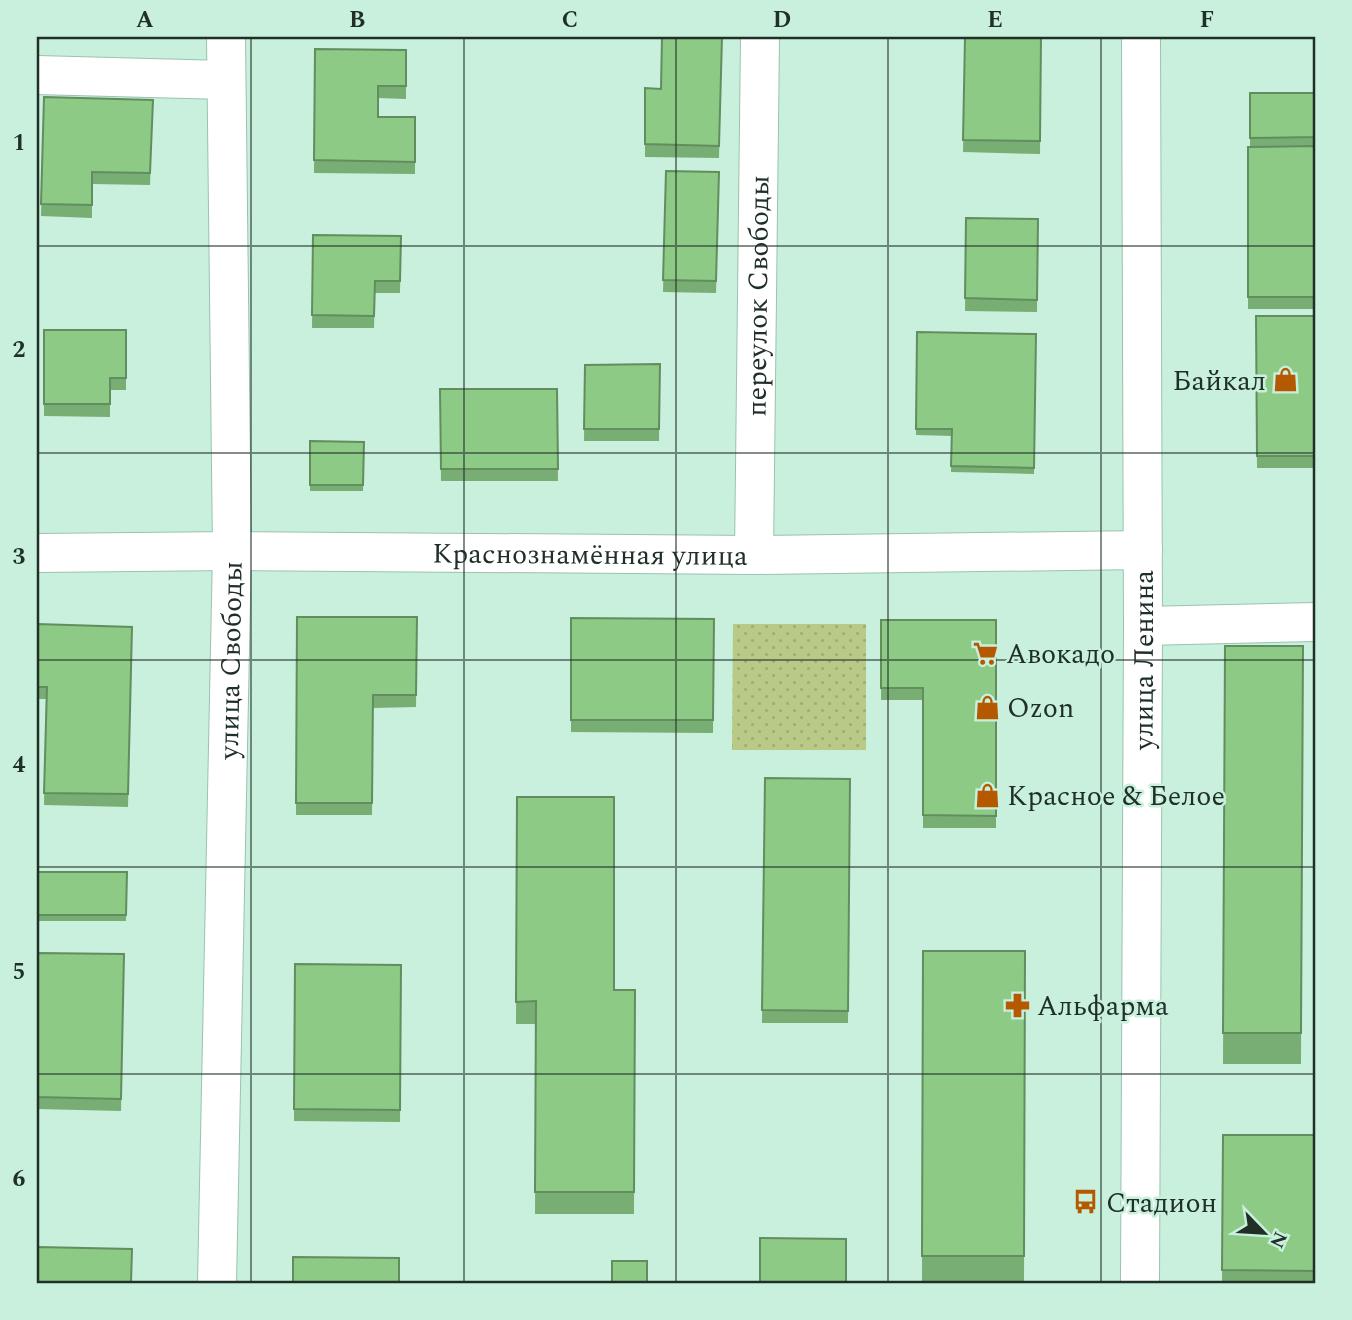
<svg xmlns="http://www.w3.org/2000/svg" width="1352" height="1320" viewBox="0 0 1352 1320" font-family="Spectral,serif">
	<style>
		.grass { fill: url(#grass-dots) }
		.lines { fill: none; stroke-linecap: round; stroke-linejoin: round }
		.minor-casing { stroke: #9bc2af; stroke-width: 40 }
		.minor { stroke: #fff; stroke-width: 38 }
		.wall { fill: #78ae73 }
		.building { fill: #8cca86; stroke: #628d5e; stroke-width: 2 }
		.grid { fill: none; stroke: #203028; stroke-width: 2; stroke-opacity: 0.55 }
		.labels { text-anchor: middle; stroke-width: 5; stroke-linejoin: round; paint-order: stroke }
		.street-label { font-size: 28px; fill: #203028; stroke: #c8f0dd }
		.poi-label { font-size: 28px; fill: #203028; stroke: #c8f0dd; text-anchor: start }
		.neatline { fill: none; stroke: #203028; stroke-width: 2.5 }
		.grid-label { font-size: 23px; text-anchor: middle; font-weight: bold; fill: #203028 }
	</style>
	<defs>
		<pattern id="grass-dots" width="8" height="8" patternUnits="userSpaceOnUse" patternTransform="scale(1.75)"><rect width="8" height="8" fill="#b9ca87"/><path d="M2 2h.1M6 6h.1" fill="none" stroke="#9fae75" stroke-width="1.8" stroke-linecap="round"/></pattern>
	</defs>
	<rect width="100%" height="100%" fill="#c8f0dd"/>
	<polygon class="grass" points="733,624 866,624 866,750 732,750"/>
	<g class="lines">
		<defs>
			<g id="minor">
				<polyline points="37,75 225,80"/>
				<path id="s1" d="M37,553L232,551L754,555L1143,550"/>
				<path id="s2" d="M754,555L760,37"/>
				<polyline points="1143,626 1315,622"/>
				<path id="s3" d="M217,1283L232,551L226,37"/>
				<path id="s4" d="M1140,1283L1143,626L1141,37"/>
			</g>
		</defs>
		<use href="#minor" class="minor-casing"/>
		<use href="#minor" class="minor"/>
	</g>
	<g class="wall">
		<polygon points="722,37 719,158 645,157 645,88 661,89"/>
		<polygon points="965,37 1041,37 1040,154 963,152"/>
		<polygon points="315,49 406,50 406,99 378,98 378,117 415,117 415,174 314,173"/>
		<polygon points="1250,93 1315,93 1314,309 1248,309 1248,147 1250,147"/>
		<polygon points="44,97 153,100 150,185 92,184 92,218 41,216"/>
		<polygon points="666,171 719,172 716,293 663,292"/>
		<polygon points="966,218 1038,219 1037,312 965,311"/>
		<polygon points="313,235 401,236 400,293 375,293 374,328 312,328"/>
		<polygon points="1256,316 1315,316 1315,468 1257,468"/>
		<polygon points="44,330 126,330 126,390 110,390 110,417 44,416"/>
		<polygon points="917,332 1036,334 1034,474 951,472 952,436 916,435"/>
		<polygon points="660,364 659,441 584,441 585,365"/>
		<polygon points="440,389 557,389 558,481 441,481"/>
		<polygon points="310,441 364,442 363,491 310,491"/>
		<polygon points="297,617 417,617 416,707 373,708 372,815 296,815"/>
		<polygon points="571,618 714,619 713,733 571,732"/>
		<polygon points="881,620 996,620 996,828 923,828 923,700 881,700"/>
		<polygon points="37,624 132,627 128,807 44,805 46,699 37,699"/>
		<polygon points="1225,646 1303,646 1301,1064 1223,1064"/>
		<polygon points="765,778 850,779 848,1023 762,1023"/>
		<polygon points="517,797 614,990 635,990 634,1214 535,1214 536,1024 516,1024"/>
		<polygon points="37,872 127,872 126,921 37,921"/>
		<polygon points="923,951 1025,951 1024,1283 922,1283"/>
		<polygon points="37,953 124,954 121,1111 37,1109"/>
		<polygon points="295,964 401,965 400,1122 294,1121"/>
		<polygon points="1223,1135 1315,1135 1315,1283 1222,1283"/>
	</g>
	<g class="building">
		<polygon points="662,37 722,37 719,146 645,144 645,88 661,89"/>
		<polygon points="965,37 1041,37 1040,141 963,140"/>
		<polygon points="315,49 406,50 406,86 378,86 378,117 415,117 415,162 314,160"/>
		<polygon points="1250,93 1315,93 1315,137 1250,138"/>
		<polygon points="44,97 153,100 150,173 92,172 92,205 41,204"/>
		<polygon points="1314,146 1314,297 1248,297 1248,147"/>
		<polygon points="666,171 719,172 716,281 663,280"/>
		<polygon points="966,218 1038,219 1037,300 965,298"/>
		<polygon points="313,235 401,236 400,281 375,281 374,316 312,315"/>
		<polygon points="1256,316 1315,316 1315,456 1257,456"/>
		<polygon points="44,330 126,330 126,378 110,378 110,404 44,404"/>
		<polygon points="917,332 1036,334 1034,468 951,466 952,429 916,429"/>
		<polygon points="660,364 659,429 584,429 585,365"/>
		<polygon points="440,389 557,389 558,469 441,469"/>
		<polygon points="310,441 364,442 363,485 310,485"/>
		<polygon points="297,617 417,617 416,695 373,695 372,803 296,803"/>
		<polygon points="571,618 714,619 713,720 571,720"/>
		<polygon points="881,620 996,620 996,816 923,815 923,688 881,688"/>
		<polygon points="37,624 132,627 128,794 44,793 47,687 37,687"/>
		<polygon points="1225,646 1303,646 1301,1033 1223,1033"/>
		<polygon points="765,778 850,779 848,1011 762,1010"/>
		<polygon points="517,797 614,797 614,990 635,990 634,1192 535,1192 536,1001 516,1002"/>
		<polygon points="37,872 127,872 126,915 37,915"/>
		<polygon points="923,951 1025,951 1024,1256 922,1256"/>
		<polygon points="37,953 124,954 121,1099 37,1097"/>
		<polygon points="295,964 401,965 400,1110 294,1109"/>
		<polygon points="1223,1135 1315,1135 1315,1271 1222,1270"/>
		<polygon points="760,1238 846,1239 846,1283 760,1283"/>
		<polygon points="37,1247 132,1249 131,1283 37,1283"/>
		<polygon points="293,1257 399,1258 399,1283 293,1283"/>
		<rect x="612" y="1261" width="35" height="22"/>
	</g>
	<path class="grid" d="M251,37V1283M464,37V1283M676,37V1283M888,37V1283M1101,37V1283M37,246H1315M37,453H1315M37,660H1315M37,867H1315M37,1074H1315"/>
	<defs>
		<symbol id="shop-bare" viewBox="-9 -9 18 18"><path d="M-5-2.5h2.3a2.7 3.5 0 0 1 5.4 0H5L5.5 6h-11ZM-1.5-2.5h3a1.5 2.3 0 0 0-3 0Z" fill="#b55900" stroke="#c8f0dd" stroke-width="2.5" paint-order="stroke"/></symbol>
		<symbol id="supermarket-bare" viewBox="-9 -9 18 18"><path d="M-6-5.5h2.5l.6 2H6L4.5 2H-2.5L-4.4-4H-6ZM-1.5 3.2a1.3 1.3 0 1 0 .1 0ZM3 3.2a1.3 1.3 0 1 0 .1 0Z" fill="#b55900" stroke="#c8f0dd" stroke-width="2.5" paint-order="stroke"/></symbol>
		<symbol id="pharmacy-bare" viewBox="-9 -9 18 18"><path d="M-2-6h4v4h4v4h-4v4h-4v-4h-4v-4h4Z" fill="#b55900" stroke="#c8f0dd" stroke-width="2.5" paint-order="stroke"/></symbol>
		<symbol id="bus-bare" viewBox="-9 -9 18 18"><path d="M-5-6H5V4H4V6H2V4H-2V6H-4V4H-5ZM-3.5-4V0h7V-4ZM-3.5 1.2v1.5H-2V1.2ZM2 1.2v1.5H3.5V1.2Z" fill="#b55900" stroke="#c8f0dd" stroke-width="2.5" paint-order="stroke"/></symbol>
	</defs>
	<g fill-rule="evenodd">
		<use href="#shop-bare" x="1268" y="362" width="35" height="35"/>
		<use href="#supermarket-bare" x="968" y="636" width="35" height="35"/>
		<use href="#shop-bare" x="970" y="690" width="35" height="35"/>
		<use href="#shop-bare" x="970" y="778" width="35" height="35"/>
		<use href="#pharmacy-bare" x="1000" y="988" width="35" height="35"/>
		<use href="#bus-bare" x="1068" y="1184" width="35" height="35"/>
	</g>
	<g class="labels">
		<g class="street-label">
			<text dy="10" stroke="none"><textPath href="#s2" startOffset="259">переулок Свободы</textPath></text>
			<text dy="10" stroke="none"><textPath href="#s1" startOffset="553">Краснознамённая улица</textPath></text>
			<text dy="10" stroke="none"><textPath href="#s3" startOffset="623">улица Свободы</textPath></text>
			<text dy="10" stroke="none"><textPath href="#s4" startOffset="623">улица Ленина</textPath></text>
		</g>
		<g class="poi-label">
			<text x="1266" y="390" text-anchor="end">Байкал</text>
			<text x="1006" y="663">Авокадо</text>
			<text x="1007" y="717">Ozon</text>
			<text x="1007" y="805">Красное &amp; Белое</text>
			<text x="1037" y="1015">Альфарма</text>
			<text x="1106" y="1212">Стадион</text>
		</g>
	</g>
	<rect width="1352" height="1320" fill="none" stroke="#c8f0dd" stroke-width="77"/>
	<g transform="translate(1264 1233) rotate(115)" stroke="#c8f0dd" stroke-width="5" paint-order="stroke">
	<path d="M0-5L12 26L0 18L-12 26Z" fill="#203028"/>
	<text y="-10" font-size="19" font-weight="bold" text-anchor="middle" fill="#203028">N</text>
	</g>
	<rect x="38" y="38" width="1276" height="1244" class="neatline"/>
	<g class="grid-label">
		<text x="145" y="27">A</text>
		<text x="357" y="27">B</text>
		<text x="570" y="27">C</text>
		<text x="782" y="27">D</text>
		<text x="995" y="27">E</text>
		<text x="1207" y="27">F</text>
		<text x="19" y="150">1</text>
		<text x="19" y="357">2</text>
		<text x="19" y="564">3</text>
		<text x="19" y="772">4</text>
		<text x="19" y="979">5</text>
		<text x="19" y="1186">6</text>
	</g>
</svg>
